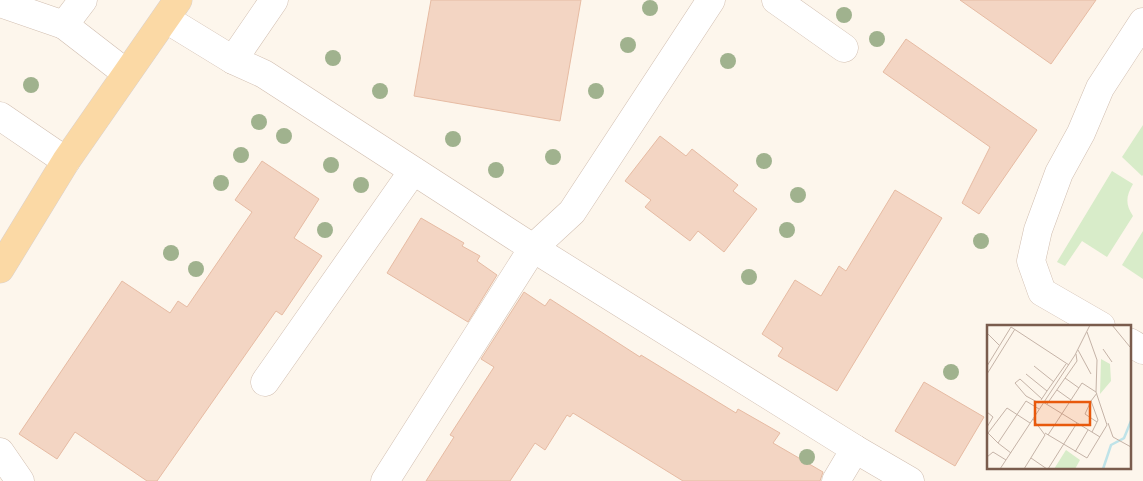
<svg xmlns="http://www.w3.org/2000/svg" width="1143" height="481" viewBox="0 0 1143 481" font-family="'Work Sans',sans-serif">
	<style>
		.green { fill: #d8ecc9 }
		.building { fill: #f3d5c3; stroke: #e6bba3 }
		.lines { fill: none; stroke-linecap: round; stroke-linejoin: round }
		.minor-casing { stroke: #d1beb0; stroke-width: 29 }
		.major-casing { stroke: #dad1cd; stroke-width: 29 }
		.minor { stroke: #fff; stroke-width: 28 }
		.major { stroke: #fbd9a5; stroke-width: 28 }
		.tree { fill: #a0b28e }
		.inset-river { fill: none; stroke: #bfe3e8; stroke-width: 2.5 }
		.inset-road { fill: none; stroke: #c5b3a7; stroke-width: 1 }
		.view { fill: #e8590c; fill-opacity: 0.15; stroke: #e8590c; stroke-width: 2.5 }
		.inset-edge { fill: none; stroke: #7a5c4d; stroke-width: 2.5 }
	</style>
	<rect width="100%" height="100%" fill="#fdf6ec"/>
	<g class="green">
		<polygon points="1143,125 1143,175 1142,176 1122,157"/>
		<path d="M1112,171L1133,184C1126,196 1125,204 1133,216L1107,257L1082,241L1065,266L1057,262Z"/>
		<polygon points="1143,231 1143,279 1122,265"/>
	</g>
	<g class="building">
		<polygon points="431,0 581,0 560,121 414,96"/>
		<polygon points="960,0 1096,0 1051,64"/>
		<polygon points="906,39 1037,130 979,214 962,203 990,147 883,72"/>
		<polygon points="660,136 686,156 692,149 738,185 733,191 757,209 724,252 698,231 690,241 645,207 651,200 625,181"/>
		<polygon points="262,161 319,199 294,238 322,256 282,315 276,311 157,481 147,481 75,432 57,459 19,434 122,281 170,313 178,301 187,307 252,212 235,200"/>
		<polygon points="895,190 942,218 837,391 778,356 783,348 762,334 795,280 821,296 839,266 846,271"/>
		<polygon points="421,218 464,243 462,246 480,256 477,261 497,275 468,322 387,273"/>
		<polygon points="524,292 545,306 550,299 640,357 641,355 736,413 738,409 780,433 773,443 823,472 820,481 683,481 573,413 570,417 567,415 545,450 535,443 510,481 426,481 454,437 450,435 494,367 481,359"/>
		<polygon points="924,382 984,417 955,466 895,431"/>
	</g>
	<g class="lines">
		<defs>
			<g id="minor">
				<polyline points="83,0 64,25 126,73"/>
				<polyline points="776,0 844,48"/>
				<polyline points="0,3 64,25"/>
				<polyline points="166,19 233,60 264,74 533,248 855,449 910,481"/>
				<polyline points="233,60 274,0"/>
				<polyline points="0,116 66,161"/>
				<polyline points="1101,326 1042,292 1031,261 1038,230 1059,173 1081,133 1100,88 1143,22"/>
				<polyline points="1129,342 1143,350"/>
				<polyline points="265,382 413,171"/>
				<polyline points="0,452 20,481"/>
				<polyline points="385,481 533,248 572,212 711,0"/>
				<polyline points="836,481 855,449"/>
			</g>
			<polyline id="major" points="0,269 66,161 178,0"/>
		</defs>
		<use href="#minor" class="minor-casing"/>
		<use href="#major" class="major-casing"/>
		<use href="#minor" class="minor"/>
		<use href="#major" class="major"/>
	</g>
	<g class="tree">
		<circle cx="650" cy="8" r="8"/>
		<circle cx="844" cy="15" r="8"/>
		<circle cx="877" cy="39" r="8"/>
		<circle cx="628" cy="45" r="8"/>
		<circle cx="333" cy="58" r="8"/>
		<circle cx="728" cy="61" r="8"/>
		<circle cx="31" cy="85" r="8"/>
		<circle cx="380" cy="91" r="8"/>
		<circle cx="596" cy="91" r="8"/>
		<circle cx="259" cy="122" r="8"/>
		<circle cx="284" cy="136" r="8"/>
		<circle cx="453" cy="139" r="8"/>
		<circle cx="241" cy="155" r="8"/>
		<circle cx="553" cy="157" r="8"/>
		<circle cx="764" cy="161" r="8"/>
		<circle cx="331" cy="165" r="8"/>
		<circle cx="496" cy="170" r="8"/>
		<circle cx="221" cy="183" r="8"/>
		<circle cx="361" cy="185" r="8"/>
		<circle cx="798" cy="195" r="8"/>
		<circle cx="325" cy="230" r="8"/>
		<circle cx="787" cy="230" r="8"/>
		<circle cx="981" cy="241" r="8"/>
		<circle cx="171" cy="253" r="8"/>
		<circle cx="196" cy="269" r="8"/>
		<circle cx="749" cy="277" r="8"/>
		<circle cx="951" cy="372" r="8"/>
		<circle cx="807" cy="457" r="8"/>
	</g>
	<g transform="translate(987 325)">
		<rect width="144" height="144" fill="#fdf6ec"/>
		<path d="M114,34L123,39L124,56L113,69ZM79,125L93,135L88,144H67Z" fill="#d8ecc9"/>
		<path class="inset-river" d="M116,144L124,120L137,113L144,96"/>
		<path class="inset-road" d="M125,0L143,22M100,7L110,35L109,67M0,8L12,20M116,24L125,37M91,25L104,49M0,41L24,2L82,40M47,41L67,57M0,49L28,4M39,49L60,66L54,75M78,53L92,63M70,65L84,75M60,66L79,39M104,76L98,89L110,97M56,77L113,112M52,78L39,71L28,58L33,54L55,74M60,79L90,36L89,29M0,87L6,92L0,102M121,98L126,112L144,122M105,107L111,95L104,76L110,68M58,108L100,133L120,100L109,67L95,58L61,110M11,118L1,108L20,83L43,98M88,127L101,105M24,128L11,118L39,76L52,84M0,132L6,127L19,135M44,133L60,144M13,144L88,30L103,0M37,144L58,110L46,94M61,144L90,98"/>
		<path class="view" d="M48,77H103V100H48Z"/>
		<rect width="144" height="144" class="inset-edge"/>
	</g>
</svg>
